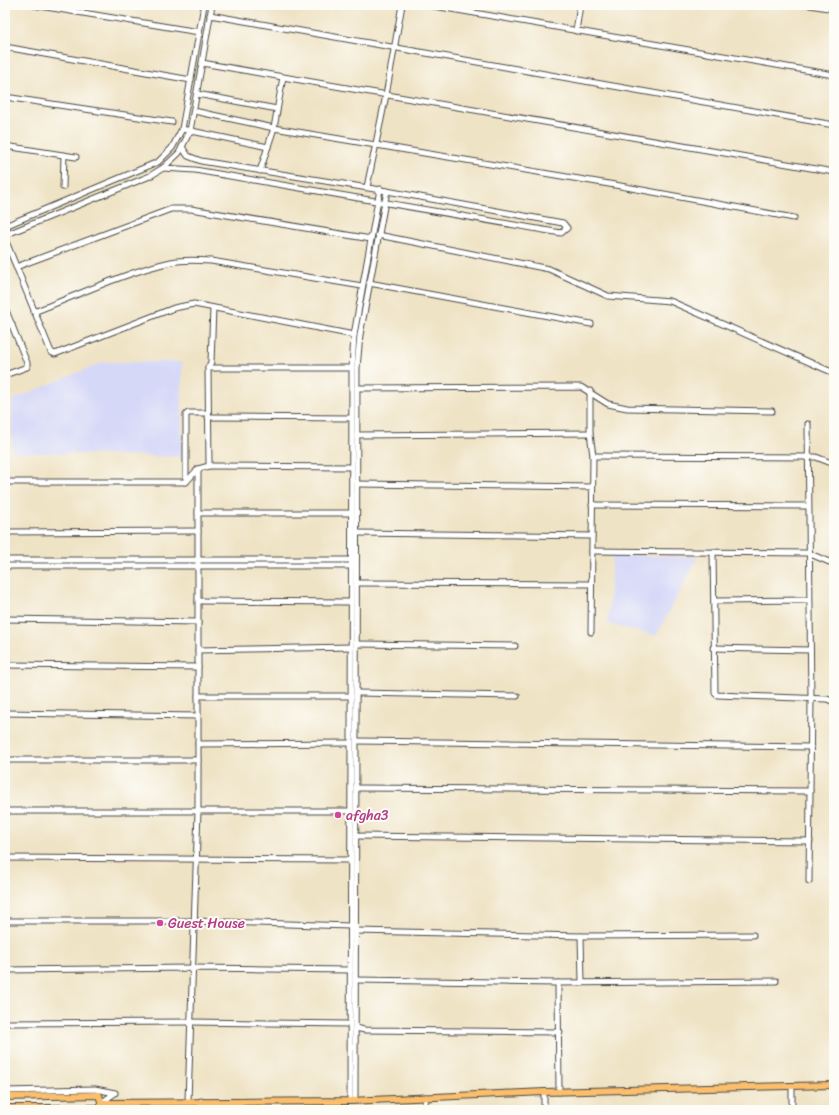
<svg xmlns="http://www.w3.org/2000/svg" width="839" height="1115" viewBox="0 0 839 1115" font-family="Sriracha,sans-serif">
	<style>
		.built { fill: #d6d8f8 }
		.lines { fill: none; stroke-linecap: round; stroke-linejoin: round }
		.minor-casing { stroke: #484742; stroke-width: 7 }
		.major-casing { stroke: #484742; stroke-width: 8 }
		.minor { stroke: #fff; stroke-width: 5 }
		.major { stroke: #fabe6d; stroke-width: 6 }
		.hotel-dot { fill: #d1479c; stroke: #fdfcf7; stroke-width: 1.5 }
		.labels { text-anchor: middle; stroke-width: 4; stroke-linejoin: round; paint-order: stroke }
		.hotel-label { font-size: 14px; fill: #b23c85; stroke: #fdfcf7; text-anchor: start }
	</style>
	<rect width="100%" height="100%" fill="#fdfcf7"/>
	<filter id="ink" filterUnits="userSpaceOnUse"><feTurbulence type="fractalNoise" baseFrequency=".025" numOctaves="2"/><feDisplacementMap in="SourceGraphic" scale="8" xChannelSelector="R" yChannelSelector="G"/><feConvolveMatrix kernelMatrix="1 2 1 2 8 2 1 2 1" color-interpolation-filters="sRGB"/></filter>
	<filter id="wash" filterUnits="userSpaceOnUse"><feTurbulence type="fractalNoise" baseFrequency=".012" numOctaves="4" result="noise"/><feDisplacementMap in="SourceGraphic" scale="16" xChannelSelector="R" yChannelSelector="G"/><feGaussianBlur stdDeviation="0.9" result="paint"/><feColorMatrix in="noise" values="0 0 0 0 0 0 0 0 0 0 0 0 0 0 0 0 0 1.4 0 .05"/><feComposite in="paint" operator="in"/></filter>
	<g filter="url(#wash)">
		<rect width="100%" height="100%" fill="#efe3c5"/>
		<g class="built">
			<polygon points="103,362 182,362 182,457 12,452 12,400"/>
			<polygon points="612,555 698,557 656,636 608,624"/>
		</g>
	</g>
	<g filter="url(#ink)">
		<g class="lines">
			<defs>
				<g id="minor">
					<polyline points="34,5 199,32"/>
					<polyline points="428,5 834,75"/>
					<polyline points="810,5 834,9"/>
					<polyline points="210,15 834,125"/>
					<polyline points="576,31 580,5"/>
					<polyline points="5,47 191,80"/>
					<polyline points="202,63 834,172"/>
					<polyline points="197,94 277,109"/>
					<polyline points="5,97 172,122"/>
					<polyline points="194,111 274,128 615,185 794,218"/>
					<polyline points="182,129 268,147"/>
					<polyline points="5,146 76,157"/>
					<polyline points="163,168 195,170 561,233 567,228 563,223 387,191 201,161 188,156 182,147"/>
					<polyline points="260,171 274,128 283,77"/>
					<polyline points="63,187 64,155"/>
					<polyline points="367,187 386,95 402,5"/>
					<polyline points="5,226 158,162 172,148 182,129 204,5"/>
					<polyline points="5,235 150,176 163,168 179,153 190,131 212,5"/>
					<polyline points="378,235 549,269 608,296 670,301 834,373"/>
					<polyline points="5,239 51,352 55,354 174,308 194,304 354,335"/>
					<polyline points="16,267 171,209 191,209 371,239"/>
					<polyline points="369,283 591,324"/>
					<polyline points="5,308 27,363 27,367 5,375"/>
					<path d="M34,312C78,295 126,272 171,262C184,259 198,260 211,261L362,286"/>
					<polyline points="5,326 12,324"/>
					<polyline points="208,368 352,368"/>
					<polyline points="357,388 581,387 608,404 627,408 772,411"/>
					<polyline points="590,391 590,433 593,456 591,632"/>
					<polyline points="208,417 351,418"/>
					<polyline points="808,424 811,700 809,881"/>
					<polyline points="357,435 590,433"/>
					<polyline points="593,456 816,457 834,464"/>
					<polyline points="209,466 351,467"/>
					<polyline points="5,482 186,482 198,469"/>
					<polyline points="186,482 186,415 188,413 208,413"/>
					<polyline points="357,484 592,487"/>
					<polyline points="592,505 808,506"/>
					<polyline points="198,513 351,513"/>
					<polyline points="5,532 198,531"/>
					<polyline points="357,533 592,536"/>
					<polyline points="592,551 808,553 834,564"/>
					<polyline points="713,552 715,693 717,695 827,699 834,702"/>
					<polyline points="5,560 353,560"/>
					<polyline points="5,566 354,566"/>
					<polyline points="357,583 591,584"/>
					<polyline points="198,601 350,602"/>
					<polyline points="714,601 809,600"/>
					<polyline points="5,619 198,622"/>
					<polyline points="356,644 515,646"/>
					<polyline points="713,648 810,650"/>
					<polyline points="198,650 351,647"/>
					<polyline points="5,665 198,667"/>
					<polyline points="357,693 517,696"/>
					<polyline points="198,696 351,696"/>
					<polyline points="5,713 198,716"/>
					<polyline points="357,741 811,747"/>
					<polyline points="198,744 350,743"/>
					<polyline points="5,760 198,760"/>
					<polyline points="356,788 810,791"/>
					<polyline points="5,811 350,811"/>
					<polyline points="356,836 810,841"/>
					<polyline points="5,858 350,860"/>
					<polyline points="5,921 193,921 350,926"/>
					<polyline points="356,931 581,936 753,935"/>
					<polyline points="581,936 582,982"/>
					<polyline points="5,970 192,968 350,970"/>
					<polyline points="355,980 558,983 776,981"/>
					<polyline points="558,983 559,1092"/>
					<polyline points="5,1023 191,1022 350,1024"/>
					<polyline points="355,1028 365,1030 560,1032"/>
					<polyline points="5,1091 95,1089 115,1093 101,1103"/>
					<polyline points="544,1092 544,1110"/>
					<polyline points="188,1101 198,811 198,469 209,466 208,368 211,362 213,308"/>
					<polyline points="201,1101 201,1110"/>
					<polyline points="350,1101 352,368 354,335 380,189"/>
					<polyline points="355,1101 357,368 360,335 387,191"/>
					<polyline points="424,1110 426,1097"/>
					<polyline points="788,1110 792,1105 792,1088"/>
				</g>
				<g id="major">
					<polyline points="5,1097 99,1095 103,1108 5,1108"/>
					<polyline points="101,1103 350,1101 544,1092 834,1085"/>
				</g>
			</defs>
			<use href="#minor" class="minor-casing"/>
			<use href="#major" class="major-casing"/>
			<use href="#minor" class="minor"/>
			<use href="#major" class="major"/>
		</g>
	</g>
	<g class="hotel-dot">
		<circle cx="338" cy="815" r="4"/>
		<circle cx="160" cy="923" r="4"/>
	</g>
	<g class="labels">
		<g class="hotel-label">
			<text x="346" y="820">afgha3</text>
			<text x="168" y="928">Guest House</text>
		</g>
	</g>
	<rect width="839" height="1115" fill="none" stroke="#fdfcf7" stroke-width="20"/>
</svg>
